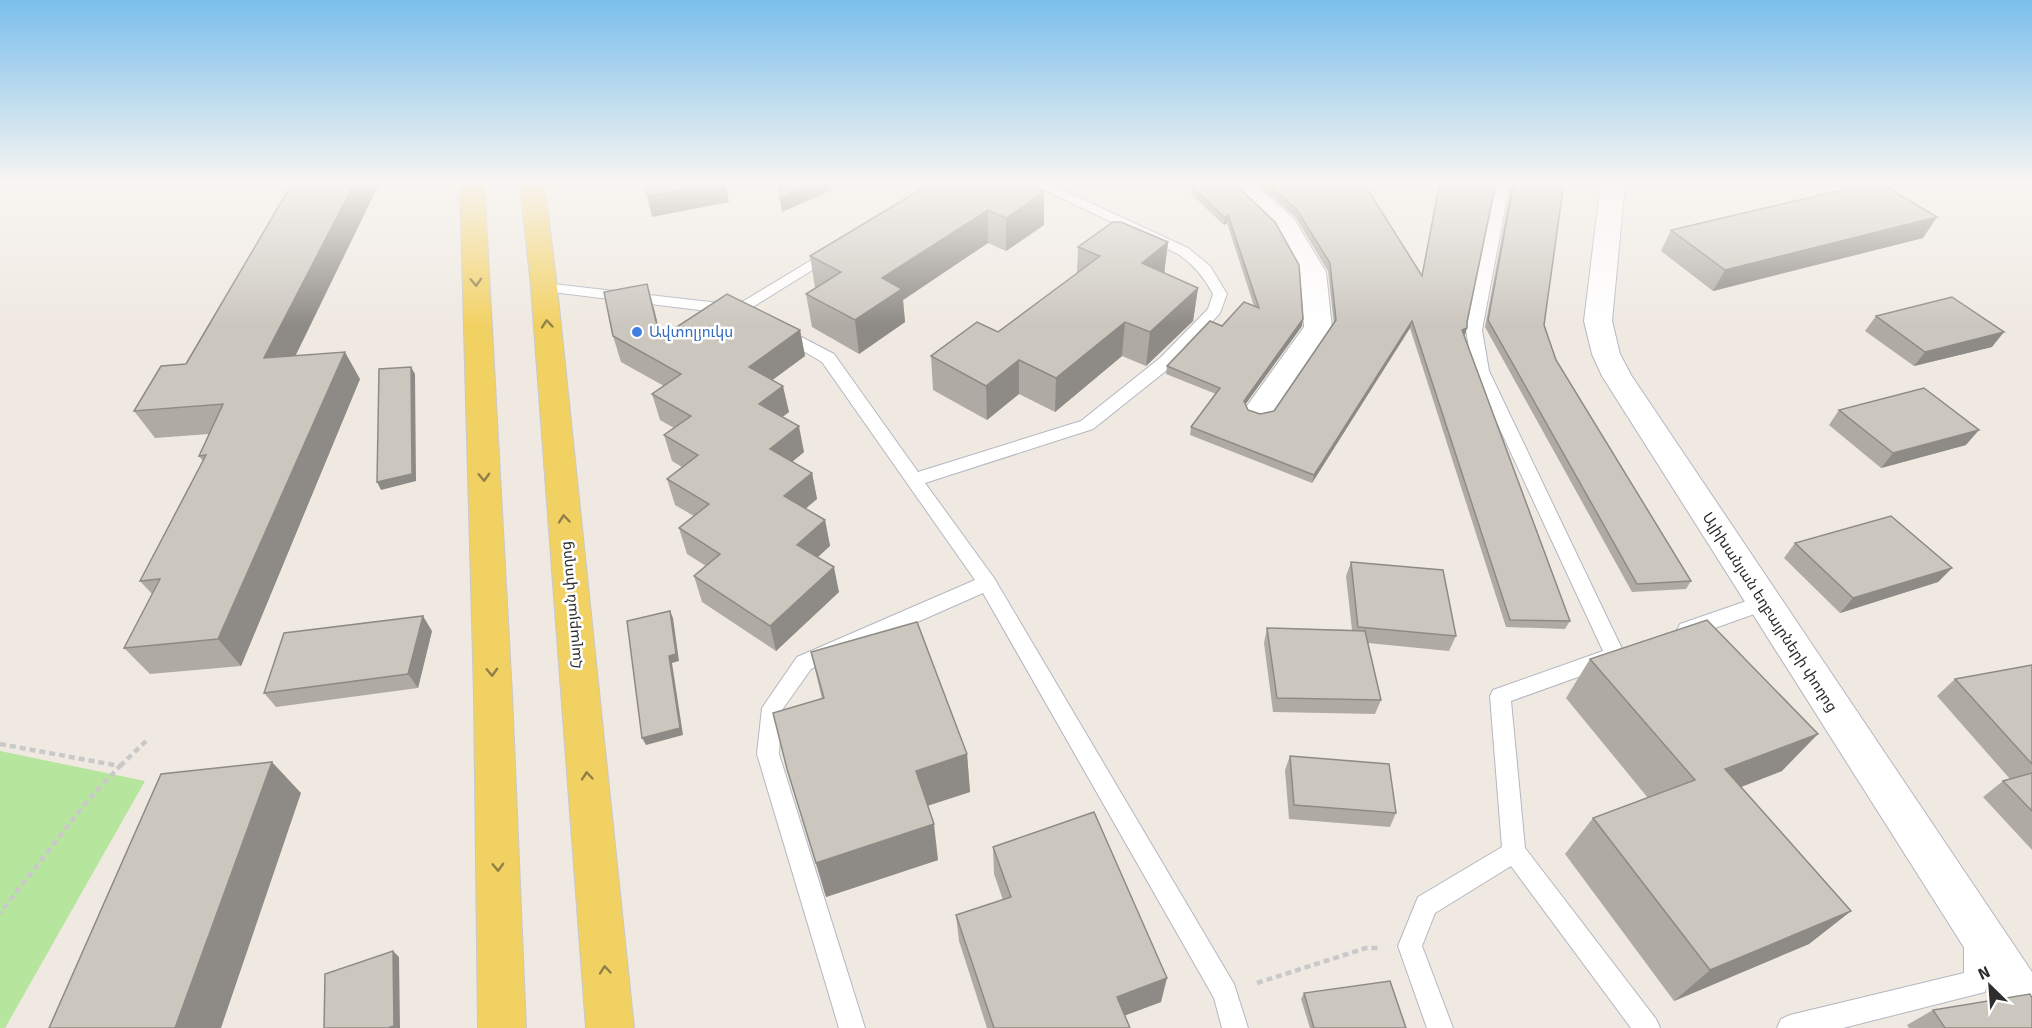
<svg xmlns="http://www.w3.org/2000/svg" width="2032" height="1028" viewBox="0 0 2032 1028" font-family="Signika,'Noto Sans Armenian',sans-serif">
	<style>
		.green { fill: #b6e59e }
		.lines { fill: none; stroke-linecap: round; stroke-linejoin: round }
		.lane-casing { stroke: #b4b7c1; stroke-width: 2 }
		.street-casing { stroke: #b4b7c1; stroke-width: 2 }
		.primary-casing { stroke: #c9c9c9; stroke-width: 2 }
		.path { stroke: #c9c9c9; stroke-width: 4.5; stroke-dasharray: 6 4; stroke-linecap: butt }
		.lane { fill: #fff; fill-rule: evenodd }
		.street { fill: #fff; fill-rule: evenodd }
		.primary { fill: #f2d163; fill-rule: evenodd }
		.wall { fill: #afaba4 }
		.shaded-wall { fill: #8e8b86 }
		.building { fill: #cbc7bf; stroke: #8e8b86; stroke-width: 1.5 }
		.oneway { stroke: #908048 }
		.shop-dot { fill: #3f7fe0; stroke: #fff; stroke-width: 2 }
		.labels { text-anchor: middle; stroke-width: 5; stroke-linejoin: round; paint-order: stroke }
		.shop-label { font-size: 15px; fill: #366cbe; stroke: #fff; text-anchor: start }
		.street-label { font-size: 15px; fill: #2e2e2e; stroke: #fff }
	</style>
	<rect width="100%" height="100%" fill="#efe9e1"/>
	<polygon class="green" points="0,751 145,781 5,1028 0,1028"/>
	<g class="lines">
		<defs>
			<g id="lane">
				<path d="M1028,182H1045L1188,248L1210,266L1227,294L1220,313L1172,366L1093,429L925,483L994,578L1234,984L1248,1028H1222L1214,998L983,593L811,669L782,710L779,754L865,1028H839L757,754L762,708L797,657L975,580L822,362L776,335L773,332L776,329H786L834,354L918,472L1081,421L1160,358L1208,309L1213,294C1204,277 1194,265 1178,254Z"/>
				<polygon points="1497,182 1510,182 1482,330 1489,371 1625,655 1622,661 1617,663 1511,701 1525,848 1656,1019 1660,1028 1631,1028 1511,866 1435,913 1422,946 1453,1028 1427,1028 1398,946 1418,897 1502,847 1490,696 1493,690 1603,651 1473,371 1466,330"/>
				<polygon points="833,247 838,248 840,251 838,254 740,315 544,291 537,287 544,283 737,305"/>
				<polygon points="1764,595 1771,598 1774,603 1771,608 1687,638 1680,636 1677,630 1680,624"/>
				<path d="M1976,932L1985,935C1991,951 1991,976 1985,992L1843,1028H1777L1781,1019L1790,1015L1964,973V944L1967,935Z"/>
			</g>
			<g id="street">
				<polygon points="1227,182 1253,182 1294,219 1326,272 1332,328 1270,417 1259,420 1248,417 1244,410 1304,327 1300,272 1275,228"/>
				<polygon points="1601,182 1625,182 1612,321 1620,354 1631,375 2032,972 2032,1028 2015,1028 1602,376 1592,354 1584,321"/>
			</g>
			<g id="primary">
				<polygon points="460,182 484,182 512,694 526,1028 478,1028 474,694"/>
				<polygon points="520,182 544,182 557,287 634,1028 586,1028 531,287"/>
			</g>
		</defs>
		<use href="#lane" class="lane-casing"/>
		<use href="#street" class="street-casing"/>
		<use href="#primary" class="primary-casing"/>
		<g class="path">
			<polyline points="0,744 120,766 88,800 0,913"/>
			<polyline points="120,766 147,740"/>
			<polyline points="1257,983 1366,948 1379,948"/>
		</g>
		<use href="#lane" class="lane"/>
		<use href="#street" class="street"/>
		<use href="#primary" class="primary"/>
	</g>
	<g class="wall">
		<polygon points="293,182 380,182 296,355 360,379 241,666 150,674 124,648 152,594 140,581 203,461 199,456 209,434 155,438 134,411 186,364"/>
		<polygon points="1233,182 1302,326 1245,405 1248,410 1260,414 1274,411 1334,324 1328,271 1296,218 1256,182 1363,182 1422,275 1439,182 1496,182 1467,322 1467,328 1464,336 1570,621 1565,629 1506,627 1410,328 1312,483 1190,435 1191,427 1216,394 1166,374 1167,366 1222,326 1254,306 1227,223 1224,225 1191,194 1192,186"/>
		<polygon points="1512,182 1564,182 1544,325 1556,360 1691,581 1686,589 1632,592 1485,327"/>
		<polygon points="970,190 1044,192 1044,225 1006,251 988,243 903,300 905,322 859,354 812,327 806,294 815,288 810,256"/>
		<polygon points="1671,230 1923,238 1713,291 1661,251"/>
		<polygon points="1168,242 1164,273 1198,288 1193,321 1146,366 1122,356 1055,412 1019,394 987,420 933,390 931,356 998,332 1077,273 1078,247"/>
		<polygon points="654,309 661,337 800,330 805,356 772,380 789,412 782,417 804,452 792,462 812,473 817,499 805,508 825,520 830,546 818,557 839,592 776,651 702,602 694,576 706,566 687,554 679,528 694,516 675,505 667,479 682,467 672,461 664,435 674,428 660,420 652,394 664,386 621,362 613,336"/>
		<polygon points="1876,316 1992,347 1914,366 1865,331"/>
		<polygon points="1839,410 1966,445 1881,468 1829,425"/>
		<polygon points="1795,543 1952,568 1938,582 1840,613 1784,558"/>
		<polygon points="1351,562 1456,636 1449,651 1368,643 1381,700 1375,714 1273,712 1264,643 1267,628 1352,630 1346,576"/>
		<polygon points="432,631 418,688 276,707 264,693"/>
		<polygon points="811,652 967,754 970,792 928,805 938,860 826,897 787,769 822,699"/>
		<polygon points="1590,659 1782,771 1741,787 1851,911 1809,944 1674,1001 1565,854 1593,818 1648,798 1566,698"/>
		<polygon points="2032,665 2032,850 1983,797 2003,781 2010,779 1937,696 1955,679"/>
		<polygon points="1290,756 1396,813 1390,827 1289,819 1285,770"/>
		<polygon points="993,847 1161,1002 1125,1015 1130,1028 987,1028 959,941 956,915 1003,900 994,874"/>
		<polygon points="1304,993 1406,1028 1310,1028 1301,999"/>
		<polygon points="1933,1010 2032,1028 1909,1028 1907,1025"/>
	</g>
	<g class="shaded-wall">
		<polygon points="355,182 380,182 281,385 264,358"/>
		<polygon points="725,182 729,202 652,217 647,196"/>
		<polygon points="816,182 831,182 832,190 782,212 780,198"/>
		<polygon points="1044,192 1044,225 1006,251 1006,218"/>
		<polygon points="988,210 988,243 903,300 905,322 859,354 855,320 882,278"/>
		<polygon points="1228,215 1227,223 1224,225 1225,218"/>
		<polygon points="1937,217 1923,238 1713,291 1725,270"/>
		<polygon points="1168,242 1164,275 1142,263"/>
		<polygon points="647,284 654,309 667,364 660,338"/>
		<polygon points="1198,288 1193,321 1146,366 1150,332"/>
		<polygon points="1303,319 1302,326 1242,409 1244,401"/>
		<polygon points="1412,321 1410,328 1312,483 1314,475"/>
		<polygon points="1125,322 1122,356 1055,412 1056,378"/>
		<polygon points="1467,328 1465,335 1459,338 1462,330"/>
		<polygon points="800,330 805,356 755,393 749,367"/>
		<polygon points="2004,332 1992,347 1914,366 1925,352"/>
		<polygon points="345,352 360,379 241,666 218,639"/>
		<polygon points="1019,360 1019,394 987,420 986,386"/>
		<polygon points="411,367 415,374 416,481 381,490 377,482"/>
		<polygon points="783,386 789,412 765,430 759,404"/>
		<polygon points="799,426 804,452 776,475 770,449"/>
		<polygon points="1979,430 1966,445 1881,468 1893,453"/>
		<polygon points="812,473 817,499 790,522 784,496"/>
		<polygon points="825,520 830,546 802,571 797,545"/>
		<polygon points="834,567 839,592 776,651 770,626"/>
		<polygon points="1952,568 1938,582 1840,613 1853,598"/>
		<polygon points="670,611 673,618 679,661 672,663 683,735 646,745 642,738 669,656"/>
		<polygon points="423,616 432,631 418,688 408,674"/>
		<polygon points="1818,734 1782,771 1692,806 1725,769"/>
		<polygon points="967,754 970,792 921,808 916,771"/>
		<polygon points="272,762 301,793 221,1028 175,1028"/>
		<polygon points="934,824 938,860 826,897 816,863"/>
		<polygon points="1851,911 1809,944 1674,1001 1710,970"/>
		<polygon points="393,951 399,957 400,1028 388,1028"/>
		<polygon points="1167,978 1161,1002 1113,1020 1117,997"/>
	</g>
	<g class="building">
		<polygon points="293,182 355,182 264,358 345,352 218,639 124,648 160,579 140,581 206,455 199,456 223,404 134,411 161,366 186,364"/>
		<polygon points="643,182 724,182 647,196"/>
		<polygon points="780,182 816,182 780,198"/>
		<polygon points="933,182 952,182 970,190 982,182 1020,182 1044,192 1006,218 988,210 882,278 902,289 855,320 806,294 841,272 810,256"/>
		<polygon points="1198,182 1233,182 1275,222 1299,265 1303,319 1244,401 1248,410 1260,414 1274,411 1336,320 1330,263 1297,210 1266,182 1363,182 1422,276 1440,182 1496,182 1467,322 1467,328 1462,330 1570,621 1510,620 1412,321 1314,475 1191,427 1220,388 1167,366 1210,321 1222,326 1244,302 1259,308 1228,215 1225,218 1192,186"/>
		<polygon points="1514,182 1564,182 1544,325 1556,360 1691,581 1637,584 1488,320"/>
		<polygon points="1877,182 1878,182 1937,217 1725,270 1671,230"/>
		<polygon points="1113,222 1121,222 1168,242 1142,263 1198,288 1150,332 1125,322 1056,378 1019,360 986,386 931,356 977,322 998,332 1100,256 1078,247"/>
		<polygon points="647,284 660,338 727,294 800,330 749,367 783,386 759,404 799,426 770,449 812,473 784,496 825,520 797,545 834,567 770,626 694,576 720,554 679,528 709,504 667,479 698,455 664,435 691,416 652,394 681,374 613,336 604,292"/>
		<polygon points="1952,297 2004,332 1925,352 1876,316"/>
		<polygon points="411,367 412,474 377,482 379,369"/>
		<polygon points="1924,388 1979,430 1893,453 1839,410"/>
		<polygon points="1891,516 1952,568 1853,598 1795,543"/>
		<polygon points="1351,562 1443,570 1456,636 1358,627"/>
		<polygon points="670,611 676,654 669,656 680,728 642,738 627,621"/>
		<polygon points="423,616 408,674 264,693 284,633"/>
		<polygon points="1707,620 1818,734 1725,769 1851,911 1710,970 1593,818 1695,780 1590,659"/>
		<polygon points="917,622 967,754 916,771 934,824 816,863 787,769 773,713 824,698 811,652"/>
		<polygon points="1267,628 1365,631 1381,700 1277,698"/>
		<polygon points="2032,665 2032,764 1955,679"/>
		<polygon points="1290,756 1389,764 1396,813 1294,805"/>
		<polygon points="272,762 175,1028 49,1028 161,774"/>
		<polygon points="2032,773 2032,811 2003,781"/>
		<polygon points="1094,812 1167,978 1117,997 1130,1028 994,1028 956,915 1011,897 993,847"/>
		<polygon points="393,951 394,1026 388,1028 324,1028 325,974"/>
		<polygon points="1390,981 1406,1028 1314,1028 1304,993"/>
		<polygon points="2030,994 2032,998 2032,1028 1945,1028 1933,1010"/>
	</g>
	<defs><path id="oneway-chevron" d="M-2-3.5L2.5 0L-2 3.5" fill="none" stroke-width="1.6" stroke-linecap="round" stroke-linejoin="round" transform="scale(1.5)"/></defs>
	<g class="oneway">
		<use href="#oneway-chevron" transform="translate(476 282) rotate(88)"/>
		<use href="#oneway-chevron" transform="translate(547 324) rotate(-95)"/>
		<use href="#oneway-chevron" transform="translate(484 477) rotate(88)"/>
		<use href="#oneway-chevron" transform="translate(564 519) rotate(-95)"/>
		<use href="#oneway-chevron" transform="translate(492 672) rotate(88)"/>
		<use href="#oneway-chevron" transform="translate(587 776) rotate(-95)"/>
		<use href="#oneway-chevron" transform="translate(498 867) rotate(88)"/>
		<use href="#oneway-chevron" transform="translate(605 970) rotate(-95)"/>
	</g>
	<linearGradient id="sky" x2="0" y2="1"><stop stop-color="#7abfeb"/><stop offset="0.56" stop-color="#f8f5f2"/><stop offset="1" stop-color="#f8f5f2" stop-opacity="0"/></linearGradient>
	<rect width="2032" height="326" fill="url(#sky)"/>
	<circle class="shop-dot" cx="637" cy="332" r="6"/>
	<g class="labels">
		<g class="shop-label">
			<text x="649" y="337">Ավտոլյուկս</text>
		</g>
		<g class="street-label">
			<text transform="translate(571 605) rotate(-95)" y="5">Հալաբյան փողոց</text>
			<text transform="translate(1770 612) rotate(57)" y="5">Ալիխանյան եղբայրների փողոց</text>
		</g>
	</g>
	<g transform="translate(1990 986) rotate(335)" stroke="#ffffff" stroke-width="4.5" paint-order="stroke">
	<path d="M0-4.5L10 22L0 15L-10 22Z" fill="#2e2e2e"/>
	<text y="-9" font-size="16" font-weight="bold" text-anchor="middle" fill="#2e2e2e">N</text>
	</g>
</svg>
